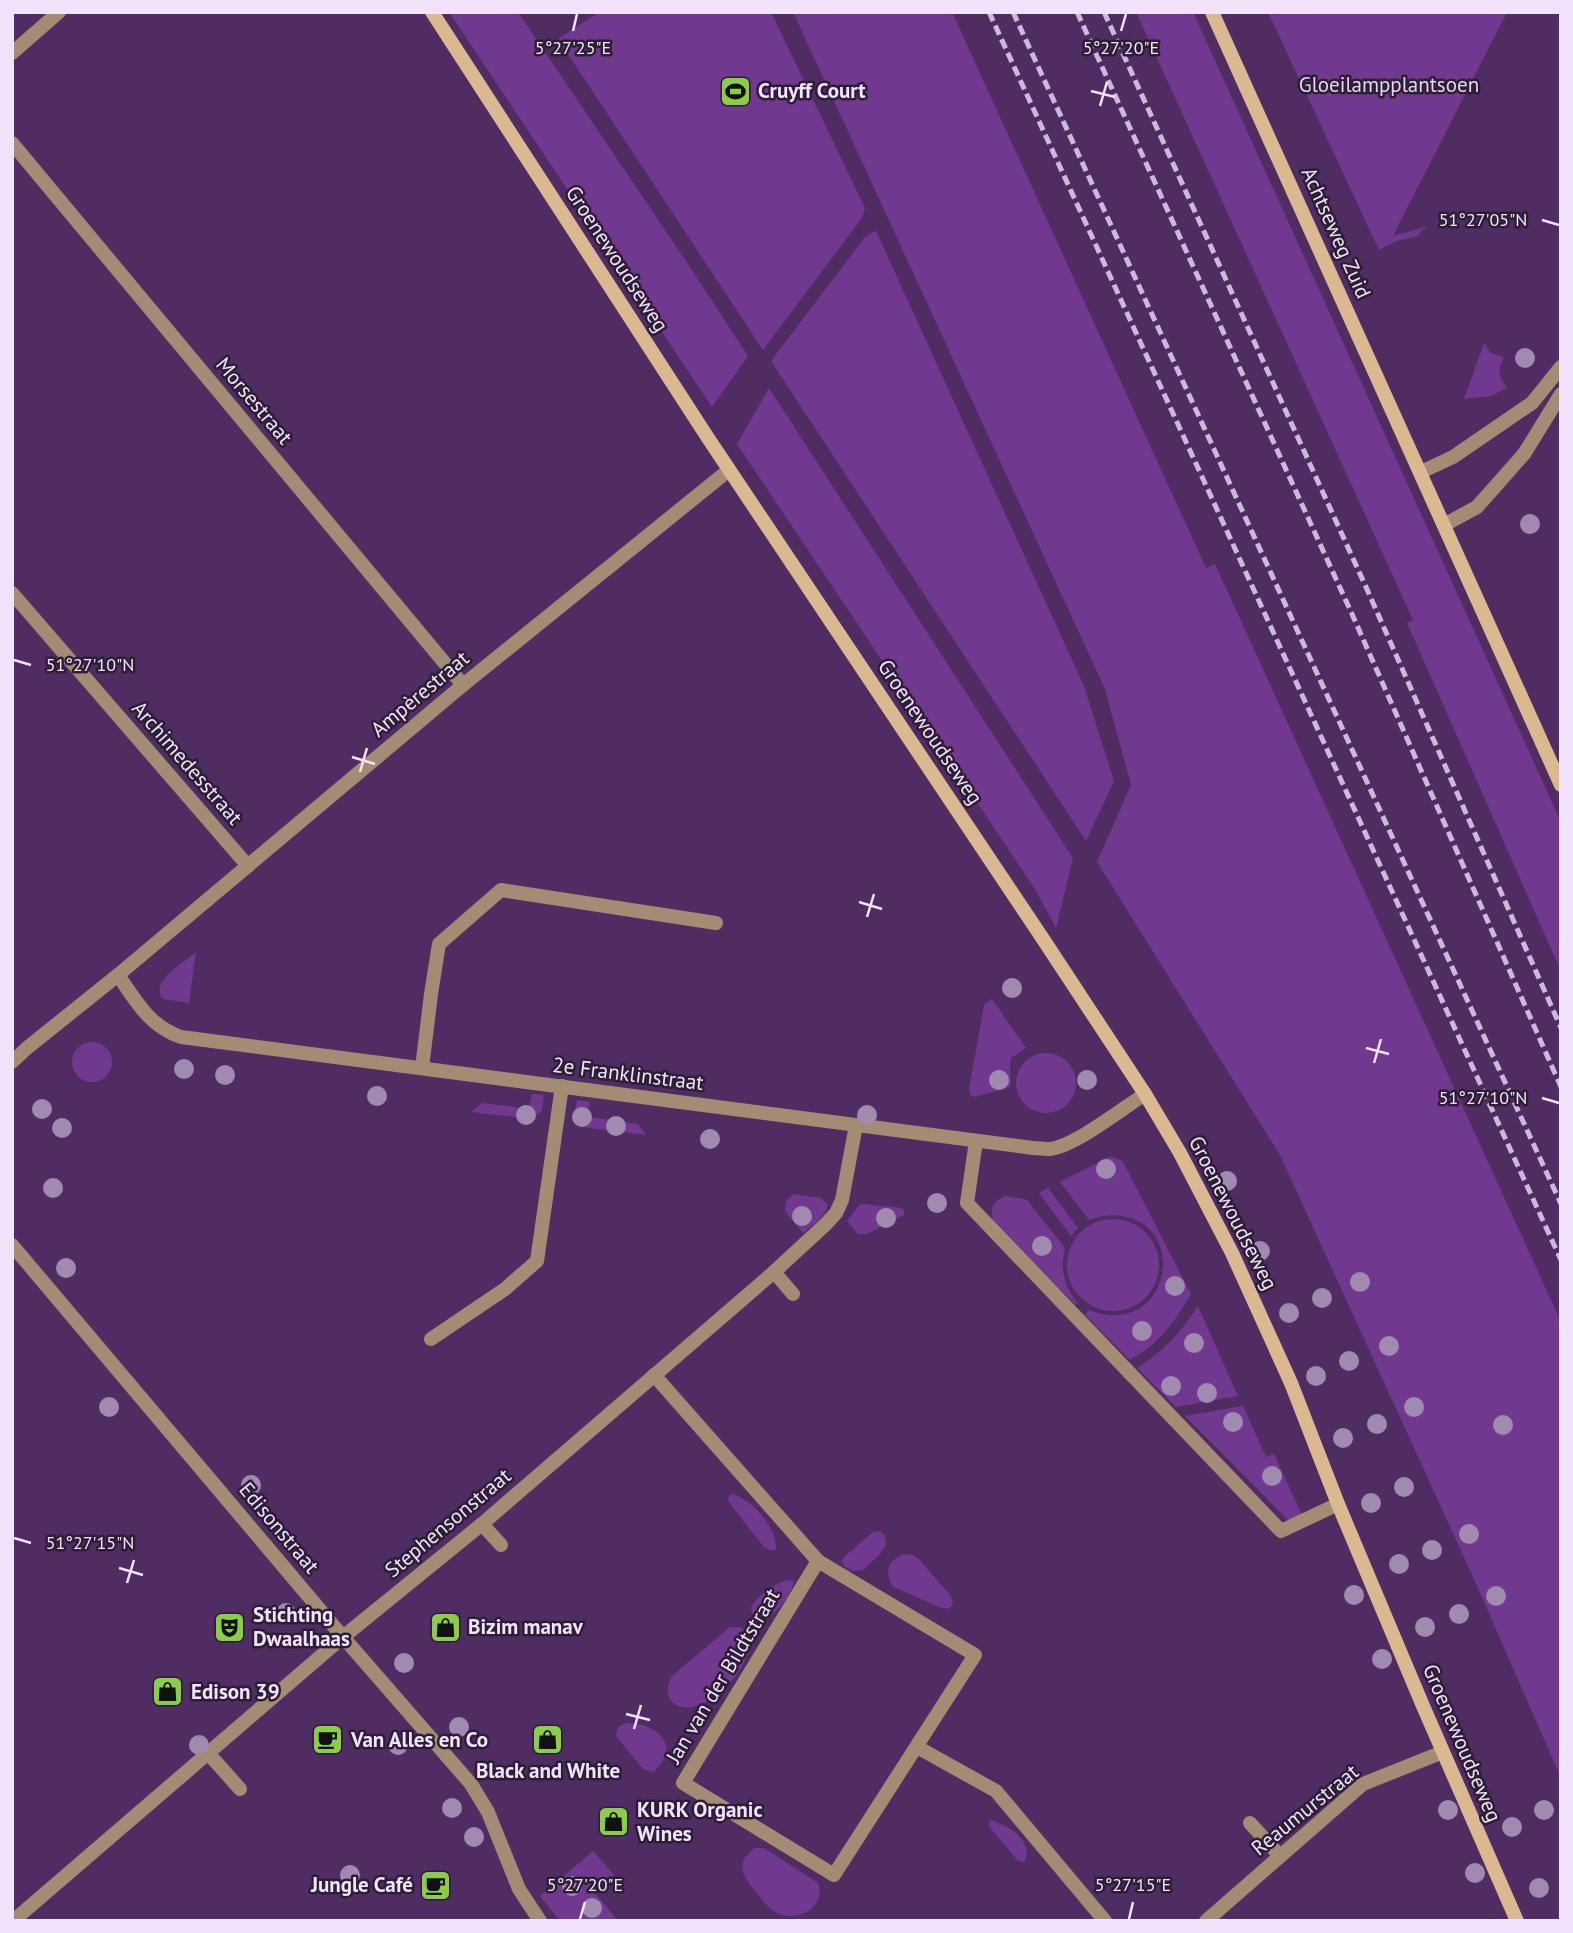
<svg xmlns="http://www.w3.org/2000/svg" width="1573" height="1933" viewBox="0 0 1573 1933" font-family="'PT Sans',sans-serif">
	<style>
		.green { fill: #71388f }
		.lines { fill: none; stroke-linecap: round; stroke-linejoin: round }
		.lane { stroke: #a28d74; stroke-width: 14 }
		.street { stroke: #a28d74; stroke-width: 14 }
		.secondary { stroke: #dab991; stroke-width: 14 }
		.rail { stroke: #cdb9d9; stroke-width: 5; stroke-dasharray: 10 5; stroke-linecap: butt }
		.tree { fill: #a18aaf }
		.ticks { fill: none; stroke: #f2e2fc; stroke-width: 2.5 }
		.labels { text-anchor: middle; stroke-width: 5; stroke-linejoin: round; paint-order: stroke }
		.park-label { font-size: 21px; fill: #e4d6ee; stroke: #2d1e36 }
		.poi-label { font-size: 21px; font-weight: bold; fill: #f2e2fc; stroke: #2d1e36; text-anchor: start }
		.street-label { font-size: 21px; fill: #f2e2fc; stroke: #2d1e36 }
		.ticks-label { font-size: 18px; text-anchor: middle; fill: #f2e2fc; stroke: #2d1e36; stroke-width: 5; stroke-linejoin: round; paint-order: stroke }
	</style>
	<rect width="100%" height="100%" fill="#4f2d62"/>
	<g class="green">
		<polygon points="449,12 518,12 692,270 748,356 712,407"/>
		<polygon points="599,12 771,12 865,208 862,218 763,350 558,39"/>
		<polygon points="793,12 952,12 1206,568 1215,564 1561,1322 1561,1778 1474,1579 1280,1155 1097,862 1131,785 1105,689"/>
		<polygon points="1136,12 1193,12 1561,822 1561,971 1407,623 1413,620"/>
		<polygon points="1268,12 1507,12 1393,236 1429,226 1422,230 1418,236 1396,241 1379,250"/>
		<polygon points="876,231 1084,686 1114,781 1086,841 771,361 865,237"/>
		<path d="M1484,343L1490,352L1504,358C1496,368 1500,378 1507,388L1491,396L1464,399Z"/>
		<polygon points="769,388 1073,858 1056,928 1035,889 737,444"/>
		<path d="M196,952L189,1003L163,999C149,982 183,963 196,952Z"/>
		<path d="M992,999L1026,1048L1011,1058C1009,1068 1012,1077 1010,1087L975,1097L970,1095L969,1089L984,1005Z"/>
		<circle cx="92" cy="1062" r="20"/>
		<circle cx="1046" cy="1083" r="30"/>
		<polygon points="532,1094 544,1095 542,1111 531,1119 471,1112 482,1103 529,1109"/>
		<polygon points="577,1100 590,1102 588,1117 638,1124 646,1135 583,1127 574,1115"/>
		<path d="M1113,1157L1122,1161L1124,1164L1191,1294C1173,1324 1160,1343 1130,1360L1085,1315L1089,1310C1166,1340 1190,1232 1127,1217C1113,1214 1102,1215 1089,1220L1060,1182L1107,1158Z"/>
		<polygon points="1048,1188 1078,1228 1071,1236 1039,1193"/>
		<path d="M793,1194L821,1198L828,1205C826,1217 813,1225 803,1233L785,1211L786,1201Z"/>
		<path d="M1007,1196L1027,1200L1065,1248C1060,1269 1064,1287 1078,1303L1076,1305L998,1228L992,1219C990,1206 995,1199 1007,1196Z"/>
		<polygon points="863,1204 901,1208 904,1210 904,1215 867,1234 858,1234 847,1221 859,1205"/>
		<circle cx="1113" cy="1265" r="46"/>
		<path d="M1198,1306L1238,1396L1176,1407L1137,1368C1165,1350 1180,1333 1198,1306Z"/>
		<polygon points="1243,1406 1266,1457 1274,1454 1301,1513 1301,1518 1288,1520 1185,1416"/>
		<path d="M733,1494C754,1502 776,1526 776,1549L772,1551L764,1547L728,1501L729,1496Z"/>
		<polygon points="880,1531 885,1535 886,1545 879,1555 863,1570 853,1571 844,1566 842,1561 845,1556 873,1532"/>
		<path d="M903,1554L913,1555L919,1559L951,1596L953,1604L949,1609L939,1607L892,1586C885,1570 887,1562 903,1554Z"/>
		<path d="M791,1580L794,1582C789,1598 780,1608 768,1618L758,1617L752,1613L751,1607C758,1595 777,1581 791,1580Z"/>
		<path d="M730,1627H739L747,1632C758,1657 725,1694 702,1704C679,1714 660,1701 671,1677Z"/>
		<path d="M626,1723C657,1723 683,1746 653,1772L643,1769L616,1736L618,1727Z"/>
		<path d="M991,1820C1009,1826 1033,1839 1025,1862L1018,1861L988,1825Z"/>
		<path d="M755,1848H764L818,1883C827,1907 797,1923 777,1913C769,1909 762,1900 757,1893C744,1879 733,1862 755,1848Z"/>
		<polygon points="593,1851 614,1875 594,1892 618,1921 560,1921 540,1896"/>
	</g>
	<g class="lines">
		<g class="lane">
			<polyline points="422,1068 431,994 439,944 501,890 716,923"/>
			<polyline points="976,1141 967,1203 1281,1531 1338,1504"/>
			<polyline points="774,1272 793,1294"/>
			<polyline points="431,1339 505,1289 537,1261 562,1086"/>
			<polyline points="482,1524 501,1545"/>
			<polyline points="208,1753 240,1789"/>
			<polyline points="1250,1823 1280,1856"/>
		</g>
		<g class="street">
			<polyline points="12,53 59,12"/>
			<polyline points="12,143 463,685"/>
			<polyline points="1421,472 1453,457 1532,403 1561,367"/>
			<polyline points="1444,525 1477,507 1524,454 1561,394"/>
			<polyline points="12,593 248,866"/>
			<path d="M118,975C136,1001 149,1026 181,1037L1033,1148C1038,1148 1044,1149 1050,1149C1075,1146 1122,1109 1145,1094"/>
			<polyline points="12,1062 27,1048 118,975 463,685 729,470"/>
			<polyline points="12,1245 343,1637 471,1784 488,1812 519,1889 540,1921"/>
			<polyline points="654,1375 818,1561"/>
			<polygon points="818,1561 975,1655 834,1875 683,1783"/>
			<polyline points="917,1747 996,1791 1105,1921"/>
			<polyline points="13,1921 343,1637 482,1524 774,1272 826,1224 836,1213 842,1200 856,1125"/>
			<polyline points="1206,1921 1363,1784 1443,1752"/>
		</g>
		<g class="secondary">
			<polyline points="432,12 708,438 1043,939 1145,1094 1180,1153 1232,1253 1291,1383 1338,1504 1423,1706 1517,1921"/>
			<polyline points="1212,12 1561,785"/>
		</g>
		<g class="rail">
			<polyline points="989,12 1561,1260"/>
			<polyline points="1013,12 1561,1204"/>
			<polyline points="1077,12 1352,614 1561,1087"/>
			<polyline points="1104,12 1366,587 1561,1028"/>
		</g>
	</g>
	<g class="tree">
		<circle cx="1525" cy="358" r="10"/>
		<circle cx="1530" cy="524" r="10"/>
		<circle cx="1012" cy="988" r="10"/>
		<circle cx="184" cy="1069" r="10"/>
		<circle cx="225" cy="1075" r="10"/>
		<circle cx="999" cy="1080" r="10"/>
		<circle cx="1087" cy="1080" r="10"/>
		<circle cx="377" cy="1096" r="10"/>
		<circle cx="42" cy="1109" r="10"/>
		<circle cx="526" cy="1115" r="10"/>
		<circle cx="867" cy="1115" r="10"/>
		<circle cx="582" cy="1117" r="10"/>
		<circle cx="616" cy="1126" r="10"/>
		<circle cx="62" cy="1128" r="10"/>
		<circle cx="710" cy="1139" r="10"/>
		<circle cx="1106" cy="1169" r="10"/>
		<circle cx="1227" cy="1181" r="10"/>
		<circle cx="53" cy="1188" r="10"/>
		<circle cx="937" cy="1203" r="10"/>
		<circle cx="802" cy="1216" r="10"/>
		<circle cx="886" cy="1218" r="10"/>
		<circle cx="1042" cy="1246" r="10"/>
		<circle cx="1260" cy="1251" r="10"/>
		<circle cx="66" cy="1268" r="10"/>
		<circle cx="1360" cy="1282" r="10"/>
		<circle cx="1175" cy="1286" r="10"/>
		<circle cx="1322" cy="1298" r="10"/>
		<circle cx="1289" cy="1313" r="10"/>
		<circle cx="1142" cy="1331" r="10"/>
		<circle cx="1194" cy="1343" r="10"/>
		<circle cx="1389" cy="1346" r="10"/>
		<circle cx="1349" cy="1361" r="10"/>
		<circle cx="1316" cy="1376" r="10"/>
		<circle cx="1171" cy="1386" r="10"/>
		<circle cx="1207" cy="1393" r="10"/>
		<circle cx="109" cy="1407" r="10"/>
		<circle cx="1414" cy="1407" r="10"/>
		<circle cx="1233" cy="1422" r="10"/>
		<circle cx="1377" cy="1424" r="10"/>
		<circle cx="1503" cy="1425" r="10"/>
		<circle cx="1343" cy="1438" r="10"/>
		<circle cx="1272" cy="1476" r="10"/>
		<circle cx="251" cy="1485" r="10"/>
		<circle cx="1404" cy="1487" r="10"/>
		<circle cx="1371" cy="1503" r="10"/>
		<circle cx="1469" cy="1534" r="10"/>
		<circle cx="1432" cy="1550" r="10"/>
		<circle cx="1399" cy="1564" r="10"/>
		<circle cx="1354" cy="1595" r="10"/>
		<circle cx="1496" cy="1596" r="10"/>
		<circle cx="286" cy="1613" r="10"/>
		<circle cx="1459" cy="1614" r="10"/>
		<circle cx="1425" cy="1627" r="10"/>
		<circle cx="1382" cy="1659" r="10"/>
		<circle cx="404" cy="1663" r="10"/>
		<circle cx="459" cy="1727" r="10"/>
		<circle cx="199" cy="1745" r="10"/>
		<circle cx="398" cy="1745" r="10"/>
		<circle cx="452" cy="1808" r="10"/>
		<circle cx="1448" cy="1810" r="10"/>
		<circle cx="1544" cy="1810" r="10"/>
		<circle cx="1512" cy="1827" r="10"/>
		<circle cx="474" cy="1837" r="10"/>
		<circle cx="1475" cy="1873" r="10"/>
		<circle cx="350" cy="1875" r="10"/>
		<circle cx="572" cy="1886" r="10"/>
		<circle cx="1539" cy="1888" r="10"/>
		<circle cx="592" cy="1908" r="10"/>
	</g>
	<path class="ticks" d="M573,31L577,14M1121,31L1126,14M1091,91L1115,97M1100,106L1107,82M1542,220L1559,225M14,660L31,665M352,757L375,764M360,772L367,748M859,902L882,909M867,917L874,894M1366,1048L1389,1054M1374,1063L1381,1039M1542,1098L1559,1103M14,1538L31,1543M119,1568L143,1575M127,1583L134,1560M626,1714L650,1720M634,1729L641,1705M580,1919L585,1902M1129,1919L1133,1902"/>
	<defs>
		<symbol id="stadium-square" viewBox="-11 -11 22 22"><rect x="-9" y="-9" width="18" height="18" rx="4" fill="#8ace47" stroke="#2d1e36"/><path d="M0-5a6.5 5 0 1 0 0 10a6.5 5 0 1 0 0-10ZM-3.5-1.8h7v3.6h-7Z" fill="#111"/></symbol>
		<symbol id="theatre-square" viewBox="-11 -11 22 22"><rect x="-9" y="-9" width="18" height="18" rx="4" fill="#8ace47" stroke="#2d1e36"/><path d="M-5-5.5Q0-4 5-5.5V0Q5 5 0 6Q-5 5-5 0ZM-3.3-2.5H-1v1.5H-3.3ZM1-2.5H3.3v1.5H1ZM-2.8 1Q0 5.5 2.8 1Z" fill="#111"/></symbol>
		<symbol id="shop-square" viewBox="-11 -11 22 22"><rect x="-9" y="-9" width="18" height="18" rx="4" fill="#8ace47" stroke="#2d1e36"/><path d="M-5-2.5h2.3a2.7 3.5 0 0 1 5.4 0H5L5.5 6h-11ZM-1.5-2.5h3a1.5 2.3 0 0 0-3 0Z" fill="#111"/></symbol>
		<symbol id="cafe-square" viewBox="-11 -11 22 22"><rect x="-9" y="-9" width="18" height="18" rx="4" fill="#8ace47" stroke="#2d1e36"/><path d="M-5.5-4.5H6V0H3Q3 3.5 0 3.5H-2.5Q-5.5 3.5-5.5 0ZM3-3.2v2h1.7v-2ZM-6 4.5H4V6H-6Z" fill="#111"/></symbol>
	</defs>
	<g fill-rule="evenodd">
		<use href="#stadium-square" x="718" y="74" width="35" height="35"/>
		<use href="#theatre-square" x="212" y="1610" width="35" height="35"/>
		<use href="#shop-square" x="428" y="1610" width="35" height="35"/>
		<use href="#shop-square" x="150" y="1674" width="35" height="35"/>
		<use href="#shop-square" x="530" y="1722" width="35" height="35"/>
		<use href="#cafe-square" x="310" y="1722" width="35" height="35"/>
		<use href="#shop-square" x="596" y="1804" width="35" height="35"/>
		<use href="#cafe-square" x="418" y="1868" width="35" height="35"/>
	</g>
	<g class="labels">
		<g class="park-label">
			<text x="1389" y="92">Gloeilampplantsoen</text>
		</g>
		<g class="poi-label">
			<text x="758" y="98">Cruyff Court</text>
			<text x="253" y="1622">Stichting<tspan x="253" dy="24">Dwaalhaas</tspan></text>
			<text x="468" y="1634">Bizim manav</text>
			<text x="191" y="1699">Edison 39</text>
			<text x="351" y="1747">Van Alles en Co</text>
			<text x="548" y="1778" text-anchor="middle">Black and White</text>
			<text x="637" y="1817">KURK Organic<tspan x="637" dy="24">Wines</tspan></text>
			<text x="413" y="1892" text-anchor="end">Jungle Café</text>
		</g>
		<g class="street-label">
			<text transform="translate(1336 233) rotate(66)" y="7">Achtseweg Zuid</text>
			<text transform="translate(617 259) rotate(57)" y="7">Groenewoudseweg</text>
			<text transform="translate(254 401) rotate(50)" y="7">Morsestraat</text>
			<text transform="translate(420 694) rotate(-40)" y="7">Ampèrestraat</text>
			<text transform="translate(930 732) rotate(56)" y="7">Groenewoudseweg</text>
			<text transform="translate(187 763) rotate(49)" y="7">Archimedesstraat</text>
			<text transform="translate(628 1074) rotate(7)" y="7">2e Franklinstraat</text>
			<text transform="translate(1233 1213) rotate(63)" y="7">Groenewoudseweg</text>
			<text transform="translate(448 1523) rotate(-40)" y="7">Stephensonstraat</text>
			<text transform="translate(279 1528) rotate(50)" y="7">Edisonstraat</text>
			<text transform="translate(723 1676) rotate(-59)" y="7">Jan van der Bildtstraat</text>
			<text transform="translate(1462 1743) rotate(67)" y="7">Groenewoudseweg</text>
			<text transform="translate(1305 1810) rotate(-39)" y="7">Reaumurstraat</text>
		</g>
	</g>
	<g class="ticks-label">
		<text x="573" y="54">5°27'25"E</text>
		<text x="1121" y="54">5°27'20"E</text>
		<text x="1483" y="226">51°27'05"N</text>
		<text x="90" y="671">51°27'10"N</text>
		<text x="1483" y="1104">51°27'10"N</text>
		<text x="90" y="1549">51°27'15"N</text>
		<text x="585" y="1891">5°27'20"E</text>
		<text x="1133" y="1891">5°27'15"E</text>
	</g>
	<rect width="1573" height="1933" fill="none" stroke="#f2e2fc" stroke-width="28"/>
</svg>
